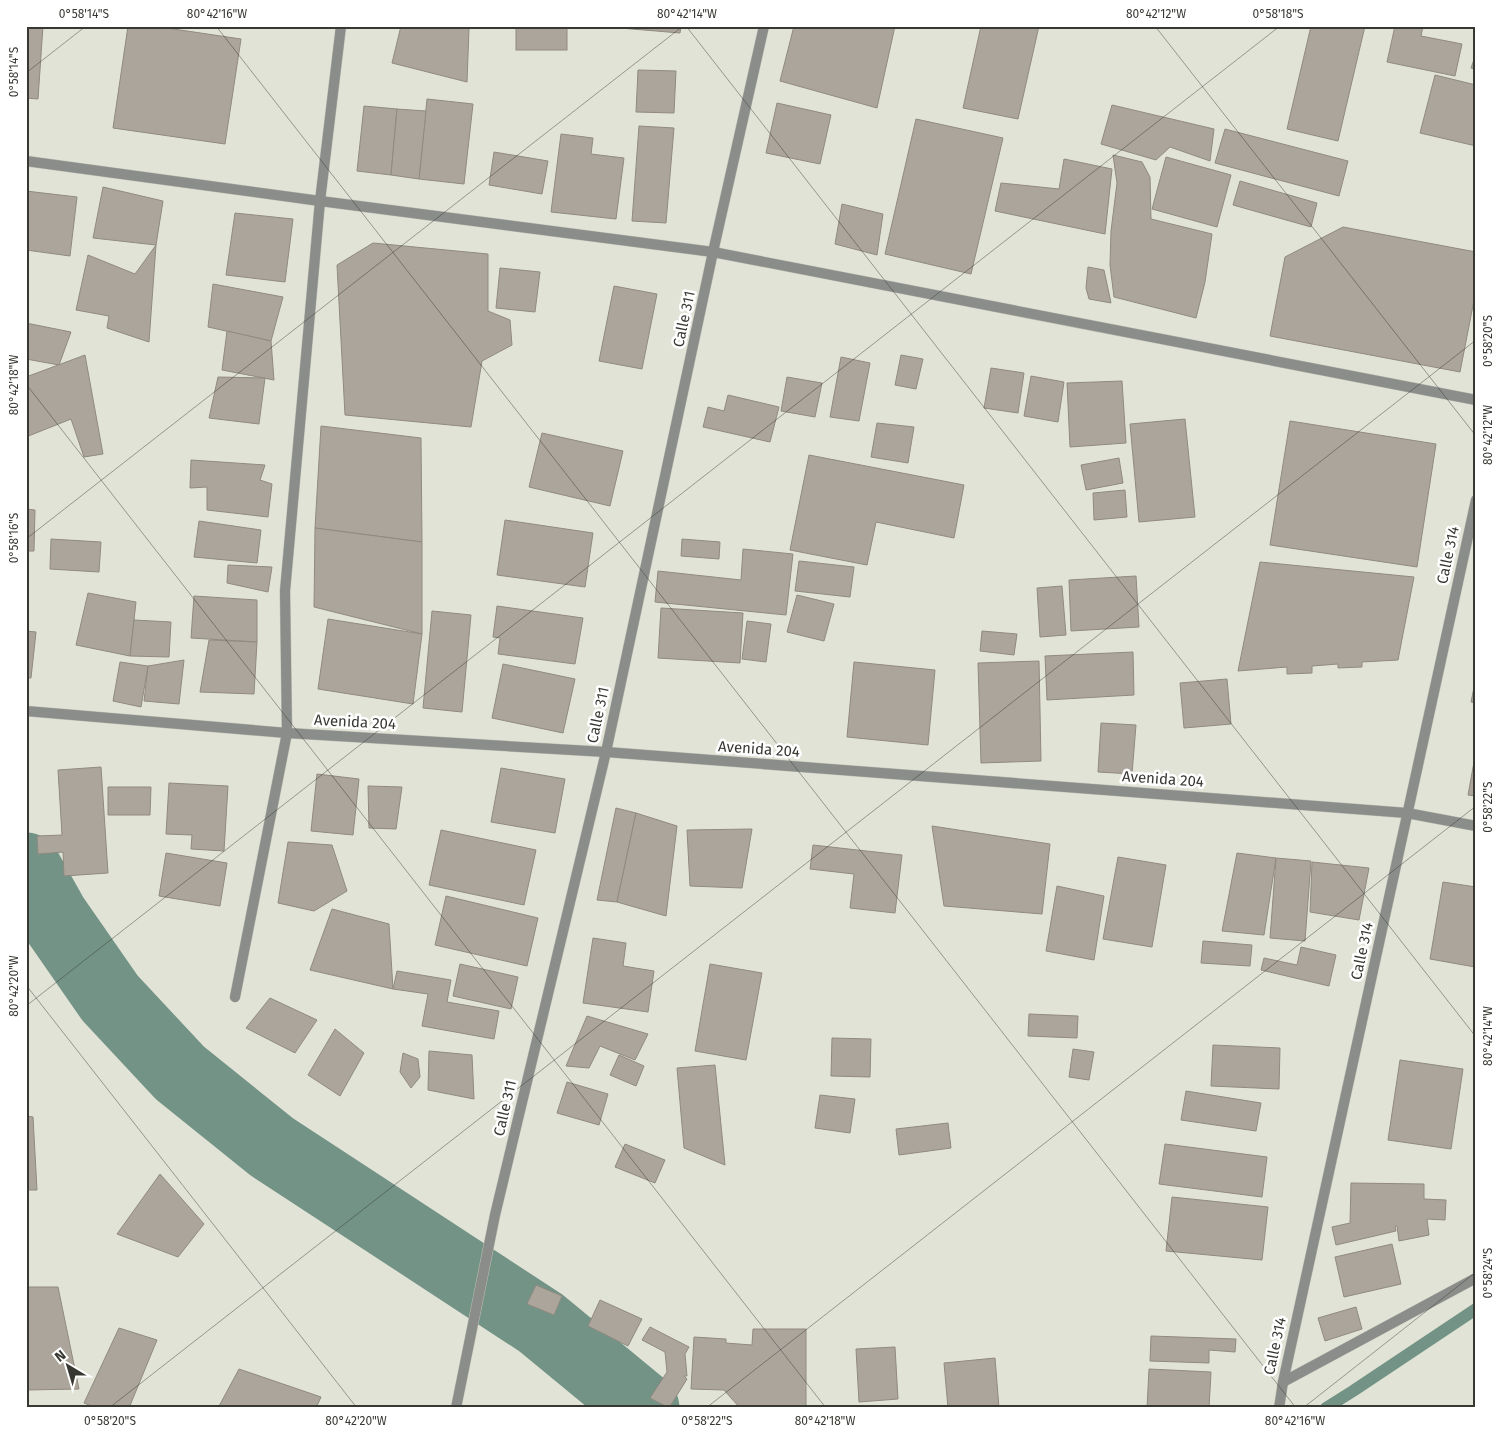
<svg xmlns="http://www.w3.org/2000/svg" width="1502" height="1434" viewBox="0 0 1502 1434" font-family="'Fira Sans',sans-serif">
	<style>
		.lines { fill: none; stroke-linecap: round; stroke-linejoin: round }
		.stream { stroke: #729385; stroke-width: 12 }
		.river { stroke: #729385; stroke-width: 71 }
		.building { fill: #aba59b; stroke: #908a80 }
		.minor-casing { stroke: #c0c1b6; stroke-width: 11 }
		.tertiary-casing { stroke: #c0c1b6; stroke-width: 11 }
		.minor { stroke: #8a8d89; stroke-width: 10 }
		.tertiary { stroke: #8a8d89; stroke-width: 10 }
		.ticks { fill: none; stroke: #383833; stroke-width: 1; stroke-opacity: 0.45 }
		.labels { text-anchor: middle; stroke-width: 5; stroke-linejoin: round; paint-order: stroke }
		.street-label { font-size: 15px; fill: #383833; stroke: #fff }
		.neatline { fill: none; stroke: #383833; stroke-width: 2 }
		.ticks-label { font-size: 12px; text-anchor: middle; fill: #383833 }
	</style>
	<rect width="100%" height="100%" fill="#e2e3d7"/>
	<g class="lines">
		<polyline class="stream" points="1326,1408 1353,1391 1476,1309"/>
		<polyline class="river" points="26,868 53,916 110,998 180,1073 272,1147 541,1323 644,1408"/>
	</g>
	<g class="building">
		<polygon points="26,26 43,26 38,99 26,98"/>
		<polygon points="128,26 153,26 241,39 225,144 113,128"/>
		<polygon points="401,26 459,26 469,29 467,82 392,63"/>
		<rect x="516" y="26" width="51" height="24"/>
		<polygon points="621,26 681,26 680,33 620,28"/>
		<polygon points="794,26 895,26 877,108 780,81"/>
		<polygon points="981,26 1039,26 1018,119 963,108"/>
		<polygon points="1311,26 1365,26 1338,141 1287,129"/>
		<polygon points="1395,26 1423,26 1421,36 1462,44 1455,76 1387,62"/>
		<polygon points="1476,54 1476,70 1471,68"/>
		<polygon points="638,70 676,71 674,113 636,112"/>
		<polygon points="1435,75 1476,85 1476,146 1420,133"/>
		<polygon points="427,99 473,104 464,184 419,179"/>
		<polygon points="777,103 831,115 820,164 766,153"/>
		<polygon points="1112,105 1214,129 1210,161 1170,147 1156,160 1101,144"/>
		<polygon points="364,106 397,109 391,175 357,171"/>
		<polygon points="397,109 426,111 419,179 391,175"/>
		<polygon points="916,119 1003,138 971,274 885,254"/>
		<polygon points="639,126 674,128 666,223 632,221"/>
		<polygon points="1225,129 1348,161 1339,196 1215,163"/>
		<polygon points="561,134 593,138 591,154 624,158 616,219 551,212"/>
		<polygon points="494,152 548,161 542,194 489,185"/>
		<polygon points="1113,155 1142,162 1150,177 1151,219 1212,234 1205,282 1196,318 1114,297 1110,265 1111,231 1117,183"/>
		<polygon points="1166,157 1231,175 1217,227 1152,209"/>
		<polygon points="1064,159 1112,169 1105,234 995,211 1001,183 1059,189"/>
		<polygon points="1240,181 1317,203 1311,227 1233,205"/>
		<polygon points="103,187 163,201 156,245 93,238"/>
		<polygon points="26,191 77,197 70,256 26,250"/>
		<polygon points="842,204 883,214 877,255 835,244"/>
		<polygon points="235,213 293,219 285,282 226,275"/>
		<polygon points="1343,227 1476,252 1476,290 1460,372 1270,336 1285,257"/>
		<polygon points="373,243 488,254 488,311 510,320 512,345 482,361 471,427 345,415 337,265"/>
		<polygon points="156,245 149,342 107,328 109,316 76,310 88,255 135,274"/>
		<polygon points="1088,267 1104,270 1111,303 1089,299 1086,288"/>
		<polygon points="500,268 540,272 535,312 496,308"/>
		<polygon points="213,284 283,297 271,341 208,327"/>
		<polygon points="614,286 657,294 642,369 599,361"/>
		<polygon points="26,323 71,332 59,365 26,359"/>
		<polygon points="227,331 271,341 274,380 222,370"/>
		<polygon points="85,355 103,454 84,457 71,419 26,437 26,377"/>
		<polygon points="901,355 923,359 916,389 895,385"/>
		<polygon points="841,357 870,363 859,421 830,417"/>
		<polygon points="991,368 1024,373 1018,413 984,408"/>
		<polygon points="1031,376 1064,382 1058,422 1024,416"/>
		<polygon points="218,377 265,378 259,424 209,418"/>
		<polygon points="787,377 822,383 815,417 781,411"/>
		<polygon points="1122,381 1126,443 1070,447 1067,383"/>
		<polygon points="728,395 779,407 770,442 703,427 708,407 724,411"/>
		<polygon points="1185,419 1195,517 1139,522 1130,424"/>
		<polygon points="1290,421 1436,444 1417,567 1270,545"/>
		<polygon points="877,423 914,427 908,463 871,457"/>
		<polygon points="321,426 421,438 422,542 315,528"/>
		<polygon points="542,433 623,451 610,506 529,487"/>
		<polygon points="809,455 964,485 954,538 876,522 867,565 790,550"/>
		<polygon points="1119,458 1123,483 1086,490 1081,465"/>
		<polygon points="191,460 265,465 260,480 272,484 268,517 207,510 207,487 190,488"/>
		<polygon points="1125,490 1127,517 1094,520 1093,493"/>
		<polygon points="26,509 35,510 34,551 26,551"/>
		<polygon points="505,520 593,533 585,587 497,575"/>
		<polygon points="199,521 261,530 257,563 194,557"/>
		<polygon points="315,528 422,542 422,634 314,607"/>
		<polygon points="51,539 101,542 99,572 50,569"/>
		<polygon points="682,539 720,542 719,559 681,556"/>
		<polygon points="743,549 793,554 786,615 655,602 658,571 741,580"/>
		<polygon points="799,561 854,567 850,597 795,591"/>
		<polygon points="1260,562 1414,577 1398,660 1362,662 1362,667 1338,668 1338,664 1312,666 1312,673 1287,674 1287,667 1238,671"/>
		<polygon points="228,565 272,567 268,592 227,583"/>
		<polygon points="1136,576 1139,627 1071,631 1069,580"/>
		<polygon points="1062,586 1066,635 1040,637 1037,588"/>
		<polygon points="88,593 136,602 130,656 76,645"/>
		<polygon points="797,595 834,604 824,641 787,632"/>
		<polygon points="194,596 257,600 257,642 191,638"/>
		<polygon points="497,606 583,618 575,664 498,654 500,638 493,637"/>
		<polygon points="661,608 743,613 740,663 658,658"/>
		<polygon points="432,611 471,615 462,712 423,708"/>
		<polygon points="328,619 422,634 413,704 318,689"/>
		<polygon points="134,620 171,622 169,657 130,656"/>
		<polygon points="747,621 771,624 766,662 742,659"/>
		<polygon points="26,631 36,632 31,678 26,678"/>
		<polygon points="982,631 1017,634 1014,655 980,651"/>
		<polygon points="209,640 257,642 254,694 200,692"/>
		<polygon points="1133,652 1134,695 1047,700 1045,656"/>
		<polygon points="184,660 179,704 144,701 148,666"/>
		<polygon points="1039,661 1041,761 981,763 978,663"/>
		<polygon points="120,662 148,666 141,707 113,701"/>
		<polygon points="854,662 935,670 928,745 847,737"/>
		<polygon points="503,664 575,679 563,733 492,718"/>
		<polygon points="1476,678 1476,703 1471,702"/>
		<polygon points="1227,679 1231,724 1184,728 1180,683"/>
		<polygon points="1101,723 1136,725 1132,774 1098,772"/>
		<polygon points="1476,751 1476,796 1468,795"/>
		<polygon points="101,767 108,873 64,876 63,852 38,854 37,836 62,835 58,770"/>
		<polygon points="501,768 565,779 555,833 491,822"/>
		<polygon points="317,774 359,779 353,835 311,831"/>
		<polygon points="169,783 228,786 224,851 191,849 192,835 166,834"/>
		<polygon points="368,786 402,787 396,829 369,828"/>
		<polygon points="108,787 151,787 150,815 108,815"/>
		<polygon points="616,808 636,813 617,902 597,900"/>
		<polygon points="636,813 677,826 666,916 617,902"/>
		<polygon points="932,826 1050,844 1042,914 944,906"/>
		<polygon points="752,829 742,888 690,886 687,830"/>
		<polygon points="441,830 536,850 524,905 429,885"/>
		<polygon points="288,842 332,845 347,891 314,911 278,903"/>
		<polygon points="813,845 902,855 895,913 850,908 854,874 810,869"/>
		<polygon points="166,853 227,863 220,906 159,896"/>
		<polygon points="1237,853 1276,858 1264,935 1222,931"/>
		<polygon points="1118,857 1166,865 1152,947 1103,939"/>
		<polygon points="1276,858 1311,861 1305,941 1270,938"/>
		<polygon points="1312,862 1369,868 1359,920 1310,912"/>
		<polygon points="1443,882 1476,887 1475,967 1430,959"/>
		<polygon points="1057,886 1104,896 1094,960 1046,951"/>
		<polygon points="446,896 538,918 527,966 435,945"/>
		<polygon points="332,909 389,924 393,989 310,970"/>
		<polygon points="593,938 626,943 623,966 654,971 648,1012 583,1003"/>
		<polygon points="1203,941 1252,945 1250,966 1201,963"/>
		<polygon points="1301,947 1336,955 1329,986 1261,970 1264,958 1297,965"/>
		<polygon points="460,964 518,977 511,1009 453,996"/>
		<polygon points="710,964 762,973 746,1060 695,1051"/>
		<polygon points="397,971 451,980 447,1002 499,1011 494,1039 422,1026 428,994 393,989"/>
		<polygon points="270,998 317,1020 295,1053 246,1028"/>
		<polygon points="1029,1014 1078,1016 1077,1038 1028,1036"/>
		<polygon points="587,1016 648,1034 635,1060 600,1046 589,1068 566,1066"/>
		<polygon points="335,1029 364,1053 340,1096 308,1075"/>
		<polygon points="832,1038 871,1039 870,1077 831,1076"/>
		<polygon points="1213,1045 1280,1048 1279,1089 1211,1086"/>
		<polygon points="1073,1049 1094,1052 1089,1080 1069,1077"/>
		<polygon points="429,1051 472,1055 474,1099 428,1090"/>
		<polygon points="403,1053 418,1059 420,1077 411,1088 400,1072"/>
		<polygon points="619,1055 644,1066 636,1086 610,1075"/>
		<polygon points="1400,1060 1463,1069 1451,1149 1388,1140"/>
		<polygon points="715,1065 725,1165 684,1148 677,1068"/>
		<polygon points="567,1082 608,1094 599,1125 557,1113"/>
		<polygon points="1186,1091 1261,1103 1256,1131 1181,1120"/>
		<polygon points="820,1095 855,1099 850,1133 815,1128"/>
		<polygon points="26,1116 33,1117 37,1190 26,1190"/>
		<polygon points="948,1123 951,1148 899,1155 896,1129"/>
		<polygon points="625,1144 665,1160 655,1183 615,1167"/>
		<polygon points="1165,1144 1267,1157 1262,1197 1159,1184"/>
		<polygon points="160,1174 204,1224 178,1257 117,1234"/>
		<polygon points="1351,1183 1424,1184 1424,1199 1446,1200 1445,1220 1427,1219 1429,1235 1399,1241 1397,1226 1395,1226 1396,1231 1336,1245 1332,1227 1350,1223"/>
		<polygon points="1172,1197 1268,1207 1262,1260 1166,1251"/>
		<polygon points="1392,1244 1401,1284 1344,1297 1335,1257"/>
		<polygon points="536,1285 562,1296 554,1315 527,1304"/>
		<polygon points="26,1287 58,1287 79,1389 27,1390"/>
		<polygon points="600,1300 642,1319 628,1346 588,1326"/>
		<polygon points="1356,1307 1362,1329 1325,1341 1318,1318"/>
		<polygon points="650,1327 689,1347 685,1354 687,1376 684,1376 687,1379 669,1408 650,1398 667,1372 665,1352 642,1340"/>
		<polygon points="119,1328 157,1340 129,1408 97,1408 84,1403"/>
		<polygon points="753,1329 806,1329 806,1408 740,1408 724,1390 691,1389 694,1337 726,1339 726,1343 752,1345"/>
		<polygon points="1151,1336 1236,1339 1235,1352 1209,1350 1209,1363 1150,1361"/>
		<polygon points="895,1347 898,1399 859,1402 856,1349"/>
		<polygon points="995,1358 999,1408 948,1408 944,1363"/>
		<polygon points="239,1369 321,1397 316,1408 218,1408"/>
		<polygon points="1149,1369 1211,1372 1209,1408 1147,1408"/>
	</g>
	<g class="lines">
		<defs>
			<g id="minor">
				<polyline points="26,161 320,201 713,252 1476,400"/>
				<polyline points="26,711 287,733 606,752 1407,813 1476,826"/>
				<polyline points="235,997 287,733 285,591 320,201 341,26"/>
				<polyline points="1283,1382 1476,1278"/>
				<polyline points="1279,1408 1283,1382 1476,500"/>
			</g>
			<polyline id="tertiary" points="456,1408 495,1215 606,752 713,252 764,26"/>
		</defs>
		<use href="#minor" class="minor-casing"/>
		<use href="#tertiary" class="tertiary-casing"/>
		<use href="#minor" class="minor"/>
		<use href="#tertiary" class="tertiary"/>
	</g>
	<path class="ticks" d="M216,26L1296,1408M686,26L1476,1037M1155,26L1476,436M26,73L86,26M26,384L826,1408M26,539L683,26M26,985L357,1408M26,1006L1280,26M109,1408L1476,340M706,1408L1476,806M1303,1408L1476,1272"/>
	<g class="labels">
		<g class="street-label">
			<text transform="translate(684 319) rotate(-78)" y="5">Calle 311</text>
			<text transform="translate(1448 555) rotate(-78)" y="5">Calle 314</text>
			<text transform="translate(598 715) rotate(-78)" y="5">Calle 311</text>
			<text transform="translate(355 722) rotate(3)" y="5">Avenida 204</text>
			<text transform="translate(759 749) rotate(4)" y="5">Avenida 204</text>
			<text transform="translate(1163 779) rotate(4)" y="5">Avenida 204</text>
			<text transform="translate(1362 951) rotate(-78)" y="5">Calle 314</text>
			<text transform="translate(505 1108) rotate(-77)" y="5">Calle 311</text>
			<text transform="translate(1275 1346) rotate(-78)" y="5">Calle 314</text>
		</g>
	</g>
	<rect width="1502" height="1434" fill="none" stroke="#ffffff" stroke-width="55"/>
	<g transform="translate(68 1366) rotate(322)" stroke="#ffffff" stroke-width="4" paint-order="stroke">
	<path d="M0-4L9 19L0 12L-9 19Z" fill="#383833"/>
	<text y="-8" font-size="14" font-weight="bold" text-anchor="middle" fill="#383833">N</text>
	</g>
	<rect x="28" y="28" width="1446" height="1378" class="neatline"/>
	<g class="ticks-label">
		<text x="84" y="18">0°58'14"S</text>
		<text x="217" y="18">80°42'16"W</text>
		<text x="687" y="18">80°42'14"W</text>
		<text x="1156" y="18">80°42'12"W</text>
		<text x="1278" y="18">0°58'18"S</text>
		<text transform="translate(14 72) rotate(-90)" y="4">0°58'14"S</text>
		<text transform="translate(1488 341) rotate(-90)" y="4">0°58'20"S</text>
		<text transform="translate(14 385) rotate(-90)" y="4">80°42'18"W</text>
		<text transform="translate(1488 435) rotate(-90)" y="4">80°42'12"W</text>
		<text transform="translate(14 538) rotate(-90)" y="4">0°58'16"S</text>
		<text transform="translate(1488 807) rotate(-90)" y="4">0°58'22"S</text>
		<text transform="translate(14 986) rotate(-90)" y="4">80°42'20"W</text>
		<text transform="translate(1488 1036) rotate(-90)" y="4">80°42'14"W</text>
		<text transform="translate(1488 1273) rotate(-90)" y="4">0°58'24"S</text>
		<text x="110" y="1425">0°58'20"S</text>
		<text x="356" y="1425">80°42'20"W</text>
		<text x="707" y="1425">0°58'22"S</text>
		<text x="825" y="1425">80°42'18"W</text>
		<text x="1295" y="1425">80°42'16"W</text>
	</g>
</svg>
